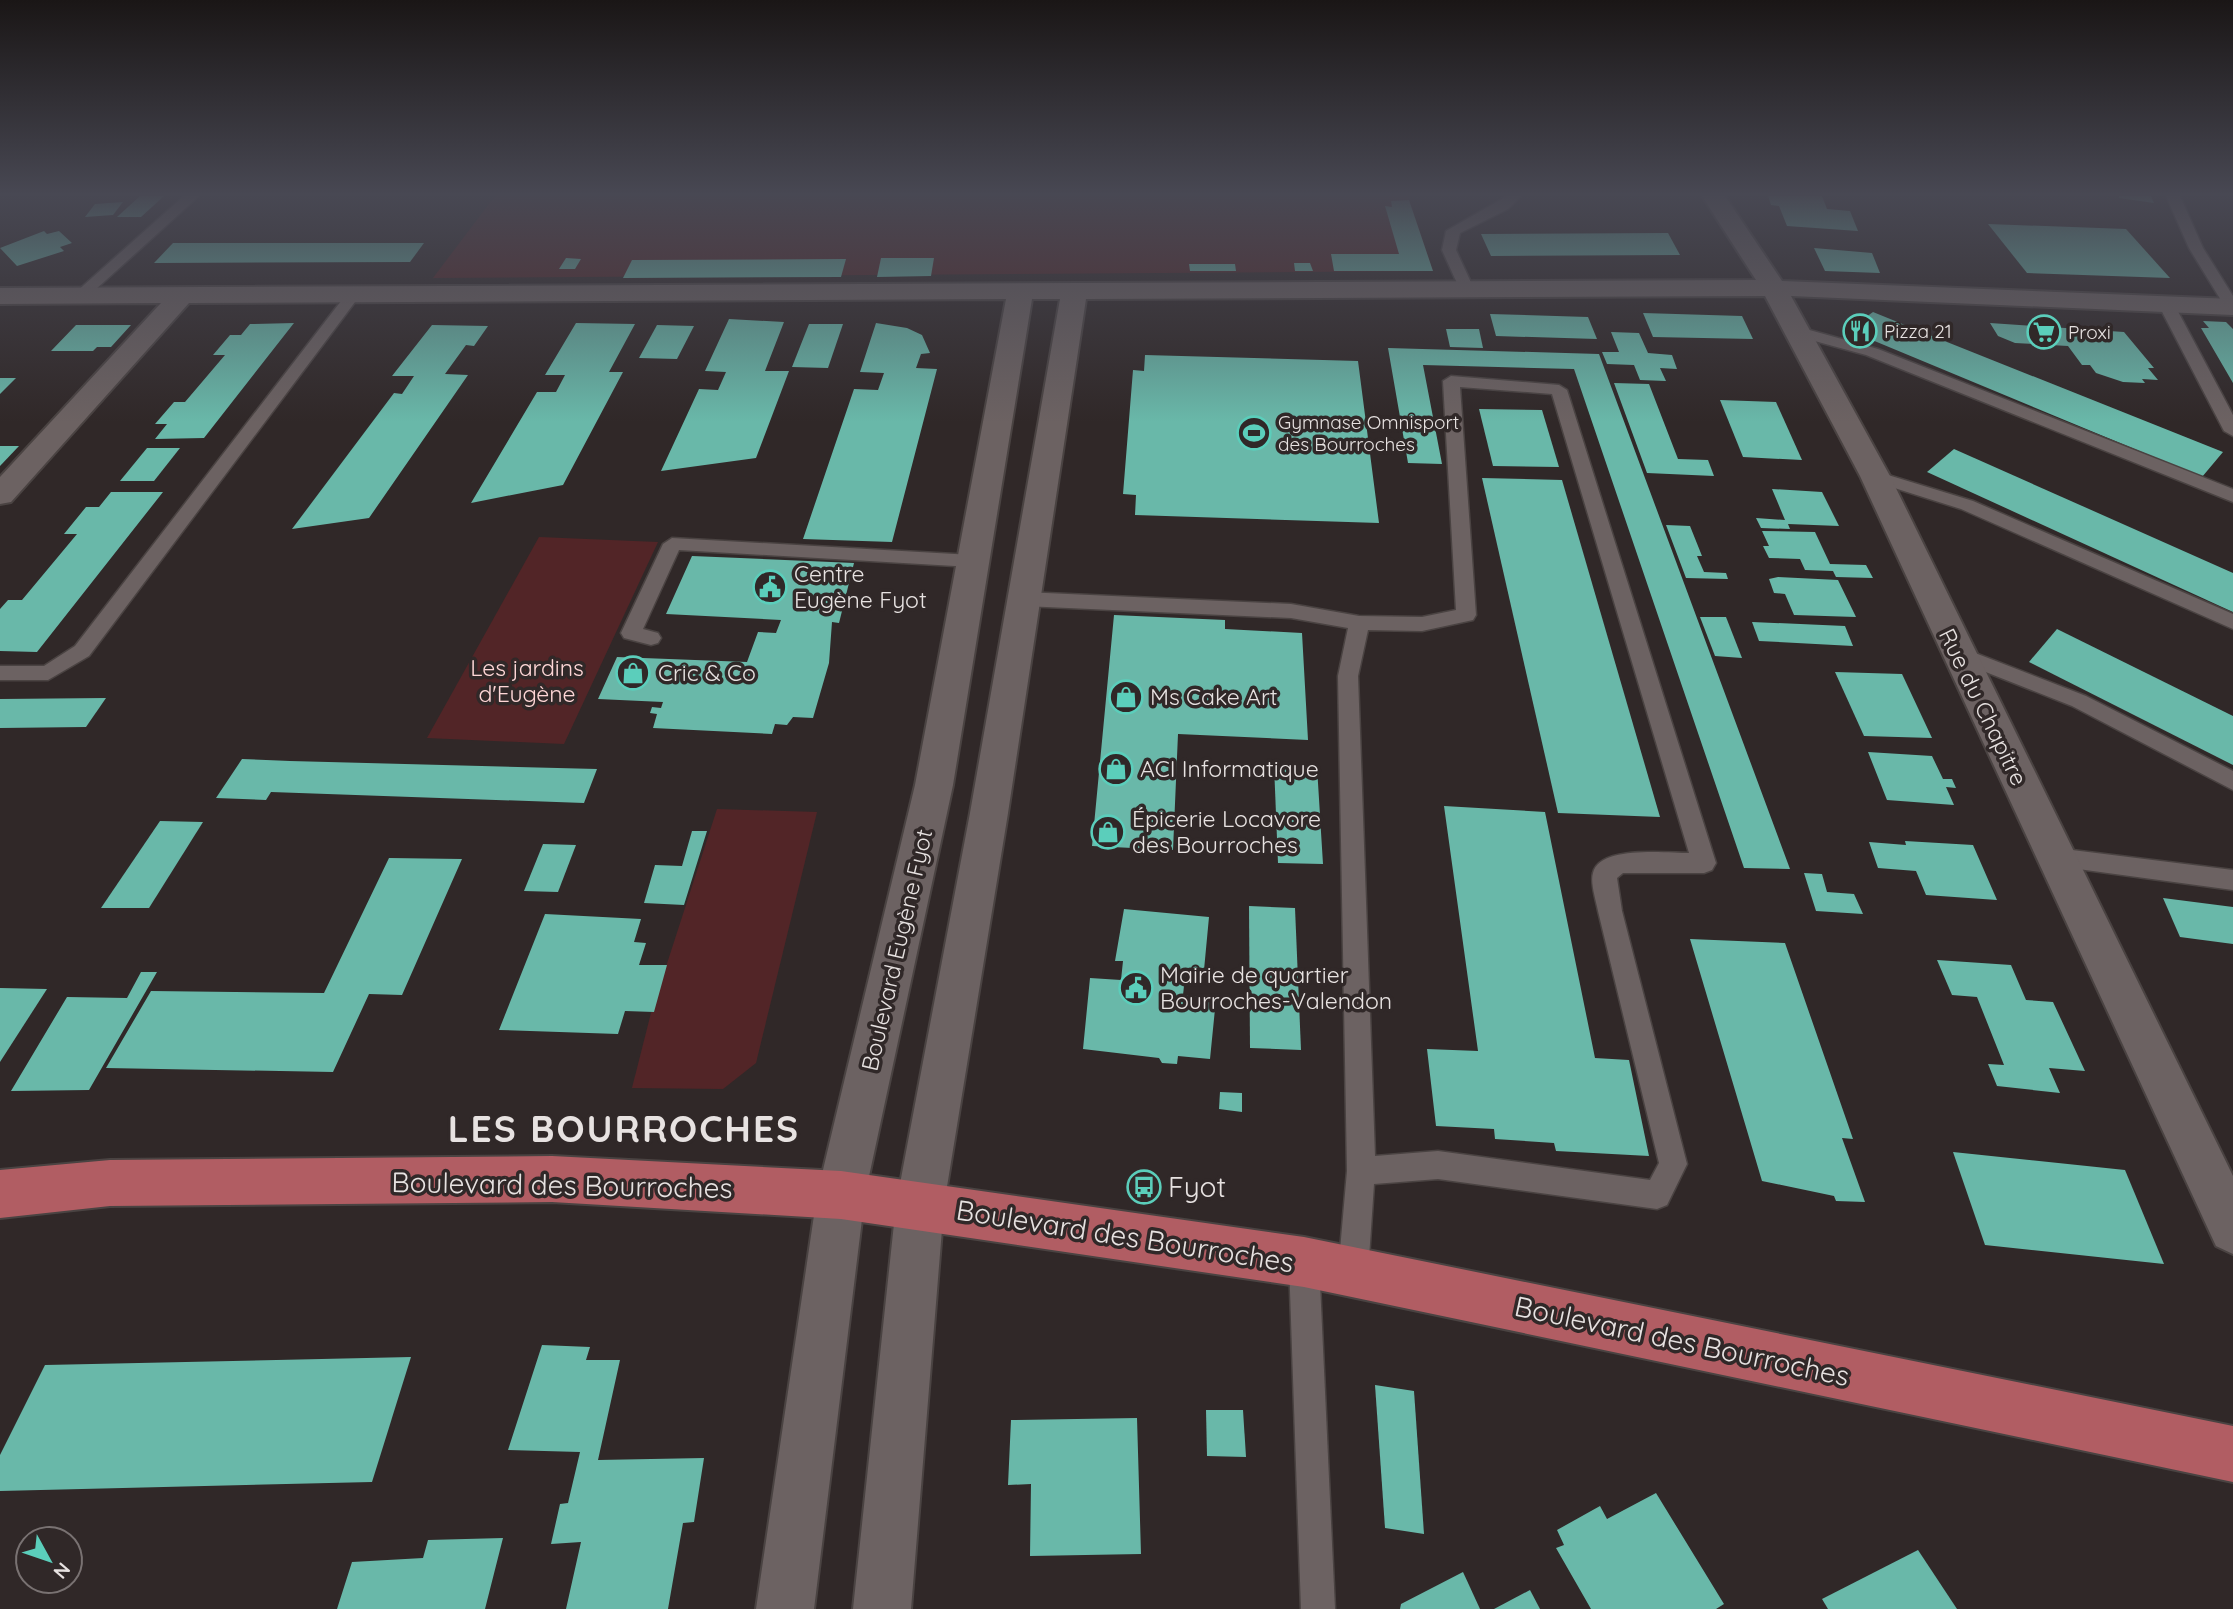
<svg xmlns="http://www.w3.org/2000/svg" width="2233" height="1609" viewBox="0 0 2233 1609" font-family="Quicksand,sans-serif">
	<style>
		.green { fill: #522527 }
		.building { fill: #69b8a9 }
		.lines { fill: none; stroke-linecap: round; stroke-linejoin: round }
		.lane-casing { stroke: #4a4342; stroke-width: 3 }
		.street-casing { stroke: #4a4342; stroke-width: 4 }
		.primary-casing { stroke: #4a4342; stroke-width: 4 }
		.lane { fill: #6c6262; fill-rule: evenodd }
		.street { fill: #6c6262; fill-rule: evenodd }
		.primary { fill: #b15d63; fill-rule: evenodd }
		.labels { text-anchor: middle; stroke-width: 7; stroke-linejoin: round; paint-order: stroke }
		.far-poi-label { font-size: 19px; fill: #e7e2e1; stroke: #302828; text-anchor: start }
		.poi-label { font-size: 23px; fill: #e7e2e1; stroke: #302828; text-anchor: start }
		.park-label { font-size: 23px; fill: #fed6d6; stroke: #302828 }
		.street-label { font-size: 23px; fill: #e7e2e1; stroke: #302828 }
		.near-street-label { font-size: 28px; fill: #e7e2e1; stroke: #302828 }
		.near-poi-label { font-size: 28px; fill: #e7e2e1; stroke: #302828; text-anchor: start }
		.near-district-label { font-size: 37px; font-weight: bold; letter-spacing: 2px; fill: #e7e2e1; stroke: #302828 }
	</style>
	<rect width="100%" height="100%" fill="#302828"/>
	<g class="green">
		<polygon points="495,196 1408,196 1433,271 433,278"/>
		<polygon points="539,537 658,542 564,744 427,738"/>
		<polygon points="717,809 817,812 756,1063 723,1089 632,1088 651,1013"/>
	</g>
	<g class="building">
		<polygon points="140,196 164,196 141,217 117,217"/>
		<polygon points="1768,196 1822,196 1827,209 1850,211 1858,231 1787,226 1779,206 1771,205"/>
		<polygon points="2119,196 2151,196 2154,203 2119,198"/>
		<polygon points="1409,200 1433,271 1334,271 1331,254 1399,254 1385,206 1392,207 1391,201"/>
		<polygon points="123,202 113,215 85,217 95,204"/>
		<polygon points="1988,224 2126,229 2170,278 2027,273"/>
		<polygon points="44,231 47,234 59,231 72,243 60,247 64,251 17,266 0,248"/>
		<polygon points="1668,233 1680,255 1491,256 1481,234"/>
		<polygon points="173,243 424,243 410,262 154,263"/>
		<polygon points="1814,248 1872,253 1880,273 1825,271"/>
		<polygon points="566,258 581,259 575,269 559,269"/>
		<polygon points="881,258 934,258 931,276 877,277"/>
		<polygon points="846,259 841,277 623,278 632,260"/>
		<polygon points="1294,263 1310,263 1313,271 1295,271"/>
		<polygon points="1189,264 1235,264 1236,271 1190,271"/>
		<polygon points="1873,312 1932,336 2223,452 2202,477 1848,330"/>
		<polygon points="1643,313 1742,316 1753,339 1653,337"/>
		<polygon points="1490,314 1588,317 1597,339 1496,336"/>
		<polygon points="729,319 784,322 765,371 789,371 756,458 661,471 699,389 718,390 726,372 705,371"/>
		<polygon points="2203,321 2226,322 2233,329 2233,383 2201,328 2209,328"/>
		<polygon points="294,323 204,438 155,439 167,424 155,424 174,402 185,402 225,355 213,355 230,335 241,335 250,324"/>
		<polygon points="576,323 635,324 609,372 623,372 563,485 471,503 537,392 556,392 565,375 545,375"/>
		<polygon points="876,323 907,328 922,335 930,353 921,354 916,368 937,369 892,542 803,539 854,389 878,390 884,373 860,372"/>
		<polygon points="1990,323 2124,332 2154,368 2148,368 2158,380 2142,379 2145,383 2123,382 2096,373 2090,365 2082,365 2068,346 2015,343 1998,336"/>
		<polygon points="809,324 843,324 828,368 792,367"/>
		<polygon points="76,325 131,325 111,347 97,347 93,351 51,351"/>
		<polygon points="432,325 488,326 474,346 466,345 445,374 468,375 369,518 292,529 394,393 402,394 414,376 392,376"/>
		<polygon points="657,325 694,326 677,359 639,358"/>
		<polygon points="1446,329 1479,329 1483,348 1450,347"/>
		<polygon points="1611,332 1639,333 1648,353 1672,355 1677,369 1660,368 1666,381 1640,380 1634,365 1607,364 1602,352 1619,352"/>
		<polygon points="1388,348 1599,354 1790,869 1744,868 1574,369 1423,365 1442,464 1408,463"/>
		<polygon points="1145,355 1358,361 1379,523 1135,515 1136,495 1123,494 1133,370 1144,371"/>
		<polygon points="0,378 16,378 0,394"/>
		<polygon points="1614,383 1649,384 1678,459 1708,460 1714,476 1647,473"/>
		<polygon points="1720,400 1776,402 1802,460 1743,457"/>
		<polygon points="1479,409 1542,410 1559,467 1493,466"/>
		<polygon points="0,446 19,446 0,466"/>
		<polygon points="147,448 180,448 154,481 120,481"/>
		<polygon points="1954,449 2233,573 2233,612 1927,472"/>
		<polygon points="1482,478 1562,480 1660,817 1558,813"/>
		<polygon points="1772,489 1822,492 1839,526 1788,524 1790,529 1761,528 1756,518 1785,520"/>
		<polygon points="111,492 163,492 37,652 0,651 0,609 8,600 22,600 77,534 64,534 86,507 99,507"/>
		<polygon points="1666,525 1690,526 1702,556 1697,556 1704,572 1726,573 1728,579 1686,578"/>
		<polygon points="1762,531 1815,532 1830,564 1866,565 1873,578 1836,577 1833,571 1805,570 1800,559 1769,558 1763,546 1769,546"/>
		<polygon points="692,556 854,563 839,623 832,622 829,663 813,718 793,717 787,725 775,724 772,734 653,728 657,714 650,713 652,707 661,708 663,702 598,699 617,657 747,662 758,632 776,633 781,620 666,614"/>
		<polygon points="1778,577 1838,580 1856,617 1794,615 1785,594 1774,593 1769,579"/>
		<polygon points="1114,615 1225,620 1225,629 1302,633 1308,740 1178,734 1173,850 1092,846"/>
		<polygon points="1700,617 1726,617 1742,658 1715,656"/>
		<polygon points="1752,622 1845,626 1853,646 1759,641"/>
		<polygon points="2057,629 2233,716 2233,765 2029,662"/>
		<polygon points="1835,672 1902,674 1932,738 1864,736"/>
		<polygon points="106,698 86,727 0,728 0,699"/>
		<polygon points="1868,752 1932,756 1943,779 1952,779 1956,788 1946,787 1954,805 1887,800"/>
		<polygon points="242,759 290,761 597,769 584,803 271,792 266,800 216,798"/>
		<polygon points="1274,765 1317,767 1323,864 1278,863"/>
		<polygon points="1444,806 1545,812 1595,1058 1629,1060 1649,1156 1556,1151 1554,1143 1495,1139 1494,1129 1436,1126 1427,1049 1478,1051"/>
		<polygon points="160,821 203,822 149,908 101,908"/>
		<polygon points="692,831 707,831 684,905 644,903 655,865 682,866"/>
		<polygon points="1905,841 1973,845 1997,900 1926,895 1916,871 1878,868 1869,842 1906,845"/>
		<polygon points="543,844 576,845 558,892 524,891"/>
		<polygon points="389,858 462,859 402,995 369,994 333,1072 106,1068 151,991 324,993"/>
		<polygon points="1804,873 1822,874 1827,892 1854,894 1863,914 1816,911"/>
		<polygon points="2163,898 2233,907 2233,944 2180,937"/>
		<polygon points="1249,906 1295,908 1301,1050 1250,1048"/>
		<polygon points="1124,909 1209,917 1204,970 1186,968 1183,995 1216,999 1210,1059 1178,1056 1177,1064 1162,1063 1159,1058 1083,1049 1090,978 1121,980 1123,961 1115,961"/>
		<polygon points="545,914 641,919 634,942 646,943 639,965 667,965 654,1012 625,1011 618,1034 499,1030"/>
		<polygon points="1690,939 1785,943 1853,1139 1842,1138 1865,1202 1836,1201 1834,1196 1762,1181"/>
		<polygon points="1937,960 2011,965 2026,1000 2053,1002 2085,1071 2049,1068 2060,1093 1997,1086 1988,1064 2004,1065 1977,997 1952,995"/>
		<polygon points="141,972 157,972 89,1090 11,1091 67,997 127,998"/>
		<polygon points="0,988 47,989 0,1062"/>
		<polygon points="1220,1092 1242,1093 1242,1112 1219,1109"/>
		<polygon points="1953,1152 2125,1170 2164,1264 1985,1245"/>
		<polygon points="542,1345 590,1347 586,1360 620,1360 598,1460 704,1458 694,1522 683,1523 668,1609 566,1609 581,1542 551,1544 560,1504 568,1503 580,1452 508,1450"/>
		<polygon points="411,1357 372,1482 0,1491 0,1455 45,1365"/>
		<polygon points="1375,1385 1414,1391 1424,1534 1385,1528"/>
		<polygon points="1206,1410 1243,1410 1246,1457 1207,1456"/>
		<polygon points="1137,1418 1141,1554 1030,1556 1031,1484 1008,1485 1011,1420"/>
		<polygon points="1656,1493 1724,1604 1716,1609 1591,1609 1556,1548 1564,1545 1557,1530 1600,1506 1607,1519"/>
		<polygon points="503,1538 485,1609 337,1609 352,1562 423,1558 428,1540"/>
		<polygon points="1918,1550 1957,1609 1828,1609 1822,1599"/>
		<polygon points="1463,1572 1480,1609 1400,1609 1401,1604"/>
		<polygon points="1530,1590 1540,1609 1494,1609"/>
	</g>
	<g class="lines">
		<defs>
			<g id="lane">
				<polygon points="184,196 199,196 85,299 75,299 75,293"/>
				<polygon points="1507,196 1521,196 1508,209 1460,233 1456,250 1474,289 1466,294 1461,292 1442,250 1446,231"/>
				<polygon points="2166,196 2180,196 2203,248 2233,296 2233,311 2227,310 2189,248"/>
				<polygon points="353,290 358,292 358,298 89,656 48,680 0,680 0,666 44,666 75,646 348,292"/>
				<polygon points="2166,299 2174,304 2233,415 2233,436 2224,431 2158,304"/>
				<polygon points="1795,326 1878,349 2233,489 2233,502 1866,355 1789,334 1787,331"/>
				<path d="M1451,376L1559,385L1567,390L1716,863L1712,870L1704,873H1623L1617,878L1622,911L1687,1164L1667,1205L1657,1209L1438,1179L1374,1184L1368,1273L1364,1284L1353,1288L1342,1284L1338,1273L1347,1171L1338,676L1348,628L1291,618L1024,606L1014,599L1024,592L1291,604L1359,616L1422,617L1456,610L1443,381ZM1460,387L1552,394L1689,853C1668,853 1599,845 1593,873C1590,883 1596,900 1598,911L1659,1163L1650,1180L1438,1151L1375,1156L1358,676L1368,630L1422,631L1473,620L1476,615Z"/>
				<polygon points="1875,471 1973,501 2233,614 2233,629 1961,509 1869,480 1866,476 1869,472"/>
				<polygon points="672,538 972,555 982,561 972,567 679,550 643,629 658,633 661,638 658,643 651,645 624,638 621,633 663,544"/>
				<polygon points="1957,646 2086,696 2233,771 2233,790 2072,706 1950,658 1947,653"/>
				<polygon points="2056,848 2233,870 2233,890 2056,866 2048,864 2044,857 2048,850"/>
				<polygon points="1304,1247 1314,1252 1319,1262 1335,1609 1301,1609 1289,1262 1294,1252"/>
			</g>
			<polygon id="street" points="1702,196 1725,196 1782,281 2233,299 2233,315 1791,296 1890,476 2233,1176 2233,1254 2216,1246 1860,476 1765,296 1086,299 1008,813 944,1205 911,1609 853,1609 896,1205 970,813 1060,299 1032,299 953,785 865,1195 814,1609 756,1609 817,1195 915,785 1006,299 189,303 11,502 0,504 0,477 161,303 0,304 0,288 1756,280"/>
			<polygon id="primary" points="552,1156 841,1171 1304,1237 2233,1426 2233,1482 1304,1287 841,1219 552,1202 110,1206 0,1218 0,1170 110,1160"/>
		</defs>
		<use href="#lane" class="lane-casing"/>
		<use href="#street" class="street-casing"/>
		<use href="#primary" class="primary-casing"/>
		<use href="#lane" class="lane"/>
		<use href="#street" class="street"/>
		<use href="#primary" class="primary"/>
	</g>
	<linearGradient id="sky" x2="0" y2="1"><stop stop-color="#1a1616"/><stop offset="0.46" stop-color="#484853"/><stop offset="1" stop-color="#484853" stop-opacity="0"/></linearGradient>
	<rect width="2233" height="422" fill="url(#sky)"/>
	<defs>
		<symbol id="restaurant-ring" viewBox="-11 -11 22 22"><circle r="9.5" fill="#302828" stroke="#5bcebb" stroke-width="1.5"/><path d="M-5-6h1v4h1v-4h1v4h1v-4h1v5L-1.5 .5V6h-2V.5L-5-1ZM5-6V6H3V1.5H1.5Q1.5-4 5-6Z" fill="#5bcebb"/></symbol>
		<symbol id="supermarket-ring" viewBox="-11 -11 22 22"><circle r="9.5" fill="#302828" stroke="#5bcebb" stroke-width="1.5"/><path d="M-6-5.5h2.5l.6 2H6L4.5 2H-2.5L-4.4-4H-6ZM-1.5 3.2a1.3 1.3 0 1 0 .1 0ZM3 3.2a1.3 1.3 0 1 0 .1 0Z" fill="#5bcebb"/></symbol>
		<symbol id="stadium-ring" viewBox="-11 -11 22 22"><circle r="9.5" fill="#302828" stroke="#5bcebb" stroke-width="1.5"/><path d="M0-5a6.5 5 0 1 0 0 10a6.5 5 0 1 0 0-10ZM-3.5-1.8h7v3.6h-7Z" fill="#5bcebb"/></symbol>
		<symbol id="civic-ring" viewBox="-11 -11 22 22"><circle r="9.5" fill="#302828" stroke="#5bcebb" stroke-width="1.5"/><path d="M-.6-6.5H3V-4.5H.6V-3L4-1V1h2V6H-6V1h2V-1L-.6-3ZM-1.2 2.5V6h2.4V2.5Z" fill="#5bcebb"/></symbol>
		<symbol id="shop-ring" viewBox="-11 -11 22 22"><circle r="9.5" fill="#302828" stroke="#5bcebb" stroke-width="1.5"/><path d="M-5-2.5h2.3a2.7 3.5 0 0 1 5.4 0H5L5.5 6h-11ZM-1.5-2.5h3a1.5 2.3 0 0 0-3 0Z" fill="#5bcebb"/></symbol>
		<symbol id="bus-ring" viewBox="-11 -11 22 22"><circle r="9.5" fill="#302828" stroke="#5bcebb" stroke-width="1.5"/><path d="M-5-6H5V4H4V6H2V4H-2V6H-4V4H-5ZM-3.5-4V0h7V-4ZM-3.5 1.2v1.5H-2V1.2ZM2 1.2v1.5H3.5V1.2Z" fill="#5bcebb"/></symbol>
	</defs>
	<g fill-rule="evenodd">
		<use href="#restaurant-ring" x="1841" y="312" width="38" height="38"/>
		<use href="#supermarket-ring" x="2025" y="313" width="38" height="38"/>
		<use href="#stadium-ring" x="1235" y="414" width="38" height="38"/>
		<use href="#civic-ring" x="751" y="568" width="38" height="38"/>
		<use href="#shop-ring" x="614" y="654" width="38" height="38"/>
		<use href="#shop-ring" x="1107" y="678" width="38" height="38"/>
		<use href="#shop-ring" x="1097" y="750" width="38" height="38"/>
		<use href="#shop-ring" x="1089" y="813" width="38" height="38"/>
		<use href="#civic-ring" x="1117" y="969" width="38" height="38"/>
		<use href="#bus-ring" x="1125" y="1168" width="38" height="38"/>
	</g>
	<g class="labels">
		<g class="far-poi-label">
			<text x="1884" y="338">Pizza 21</text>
			<text x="2068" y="339">Proxi</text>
			<text x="1278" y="429">Gymnase Omnisport<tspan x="1278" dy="22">des Bourroches</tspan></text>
		</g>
		<g class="poi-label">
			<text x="794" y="582">Centre<tspan x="794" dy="26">Eugène Fyot</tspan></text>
			<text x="658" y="681">Cric &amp; Co</text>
			<text x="1150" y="705">Ms Cake Art</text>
			<text x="1140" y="777">ACI Informatique</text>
			<text x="1132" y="827">Épicerie Locavore<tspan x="1132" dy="26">des Bourroches</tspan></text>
			<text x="1160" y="983">Mairie de quartier<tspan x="1160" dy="26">Bourroches-Valendon</tspan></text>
		</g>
		<g class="park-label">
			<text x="527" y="676">Les jardins<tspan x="527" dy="26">d'Eugène</tspan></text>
		</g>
		<g class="street-label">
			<text transform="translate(1983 707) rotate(64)" y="8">Rue du Chapitre</text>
			<text transform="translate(897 950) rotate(-77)" y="8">Boulevard Eugène Fyot</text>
		</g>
		<g class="near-street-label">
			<text transform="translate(562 1185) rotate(1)" y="10">Boulevard des Bourroches</text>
			<text transform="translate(1125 1236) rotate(9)" y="10">Boulevard des Bourroches</text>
			<text transform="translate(1682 1341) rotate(12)" y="10">Boulevard des Bourroches</text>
		</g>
		<g class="near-poi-label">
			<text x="1168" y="1197">Fyot</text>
		</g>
		<g class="near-district-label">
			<text x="624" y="1142">LES BOURROCHES</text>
		</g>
	</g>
	<g transform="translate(49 1560) rotate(130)"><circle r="33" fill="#302828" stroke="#797272" stroke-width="2"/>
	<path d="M0-5L12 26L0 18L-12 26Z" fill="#5bcebb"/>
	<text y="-10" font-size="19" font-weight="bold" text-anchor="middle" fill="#e7e2e1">N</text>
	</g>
</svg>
